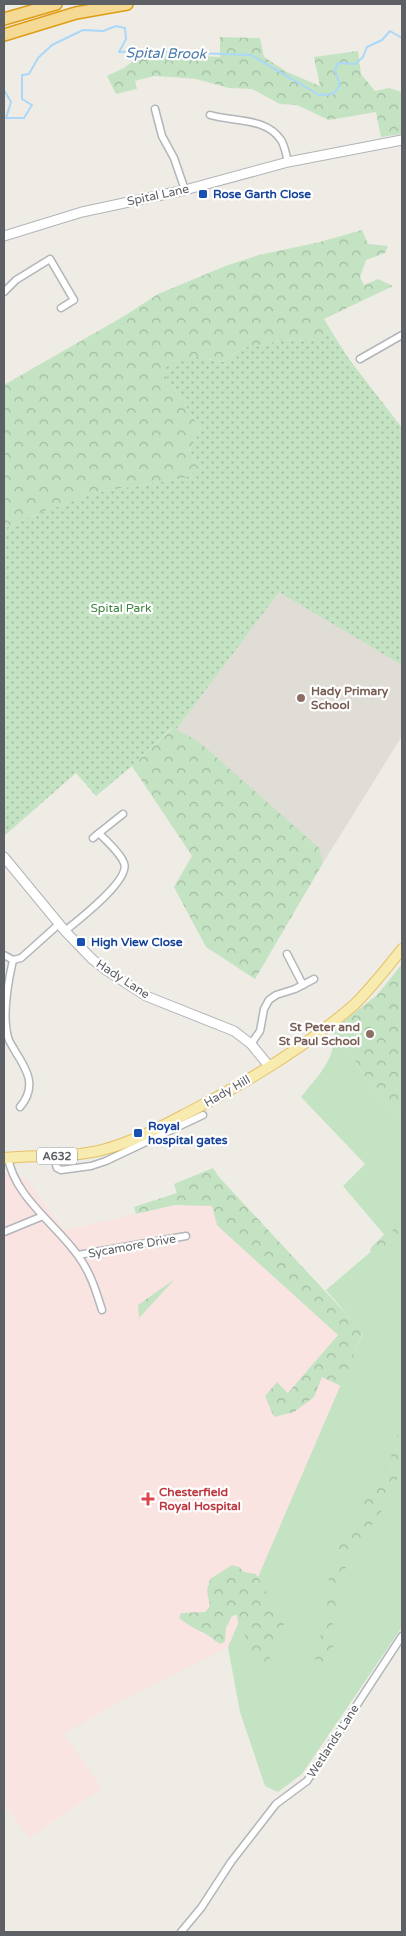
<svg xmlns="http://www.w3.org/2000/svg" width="406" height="1936" viewBox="0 0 406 1936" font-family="'Varela Round',sans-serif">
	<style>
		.education { fill: #e0ddd6 }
		.medical { fill: #f9e4e2 }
		.grass { fill: #c4e3c3 }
		.forest { fill: url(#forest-crowns) }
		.park { fill: url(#park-dots) }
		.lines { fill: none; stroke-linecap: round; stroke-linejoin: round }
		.stream { stroke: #abd8f8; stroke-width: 2 }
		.street-casing { stroke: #b2b5b9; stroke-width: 9 }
		.secondary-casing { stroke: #b1b4b8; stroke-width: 11 }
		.primary-casing { stroke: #e6c066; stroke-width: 12 }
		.highway-casing { stroke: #e09c13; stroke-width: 14 }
		.street { stroke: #fff; stroke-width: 6 }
		.secondary { stroke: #fff; stroke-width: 9 }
		.primary { stroke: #f8ebaf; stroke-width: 10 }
		.highway { stroke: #f4da95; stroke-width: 11 }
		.transit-dot { fill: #1a4fb4; stroke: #fff; stroke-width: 2 }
		.education-dot { fill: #8d6e63; stroke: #fff; stroke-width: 2 }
		.health-dot { fill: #e0444e; stroke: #fff; stroke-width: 2 }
		.labels { text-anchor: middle; stroke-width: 4.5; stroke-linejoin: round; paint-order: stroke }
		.shield { fill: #fff; stroke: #8e9092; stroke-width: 1 }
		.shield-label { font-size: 11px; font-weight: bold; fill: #5d6064 }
		.transit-label { font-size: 12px; font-weight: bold; fill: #164399; stroke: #fff; text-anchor: start }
		.street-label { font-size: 12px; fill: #5d6064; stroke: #fff }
		.park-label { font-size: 12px; fill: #3d833f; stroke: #fff }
		.education-label { font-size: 12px; font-weight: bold; fill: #785e54; stroke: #fff; text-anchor: start }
		.health-label { font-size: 12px; font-weight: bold; fill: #be3a42; stroke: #fff; text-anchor: start }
		.water-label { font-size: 14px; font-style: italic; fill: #4979a9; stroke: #fff }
	</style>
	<defs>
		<pattern id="forest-crowns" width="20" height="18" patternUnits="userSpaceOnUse" patternTransform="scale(1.25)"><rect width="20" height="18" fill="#c4e3c3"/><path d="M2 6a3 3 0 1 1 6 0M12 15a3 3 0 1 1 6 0" fill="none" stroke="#a2bba2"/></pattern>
		<pattern id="park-dots" width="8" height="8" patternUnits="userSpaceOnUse" patternTransform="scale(1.25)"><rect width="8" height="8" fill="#c4e3c3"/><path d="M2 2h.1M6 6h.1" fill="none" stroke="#a2bba2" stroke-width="1.8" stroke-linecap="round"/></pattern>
	</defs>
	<rect width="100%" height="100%" fill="#eeece5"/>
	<polygon class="education" points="279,591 402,664 402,736 323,863 175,731"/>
	<polygon class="medical" points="6,1174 26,1178 64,1230 175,1205 212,1206 217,1225 221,1229 338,1335 288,1393 274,1417 322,1377 341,1386 228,1647 115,1704 64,1734 102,1788 29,1838 4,1804 4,1175"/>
	<path class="grass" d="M334,1029L374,1090L402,1115V1627L302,1774L278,1792L265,1786L240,1712L228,1647L363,1333L326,1290L387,1238L343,1186L365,1164L301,1097C319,1074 336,1060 334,1029Z"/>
	<g class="forest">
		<polygon points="220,37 260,38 264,57 287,72 320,86 314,57 358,51 361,74 375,91 389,88 402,92 402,134 381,137 376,112 329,120 297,105 280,104 252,89 229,88 196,79 172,77 154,76 135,81 137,89 116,94 107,76 124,68 143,53 220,57"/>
		<polygon points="362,230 368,244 388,246 385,253 366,260 360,277 364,285 378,279 393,286 324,319 338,342 336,344 326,330 319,338 306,341 296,338 243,348 223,362 197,357 165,375 201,429 190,450 199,469 185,478 93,493 22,520 4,529 4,385 126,315 158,294 228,265 259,255 320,242"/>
		<polygon points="173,728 198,741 319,848 323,863 255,979 206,947 174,887 192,856 132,766"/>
		<polygon points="402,964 402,1115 374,1090 334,1029 377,995"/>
		<polygon points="213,1168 218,1176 363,1332 341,1386 322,1377 314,1397 294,1412 274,1417 265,1396 277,1382 288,1393 338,1335 221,1229 217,1225 212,1206 175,1205 136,1214 134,1207 177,1193 174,1184"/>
		<path d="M402,1223C402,1227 402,1236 395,1238C393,1238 391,1238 389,1239L384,1248L381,1247L378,1253L374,1254L370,1250C372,1244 380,1241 383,1235L391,1234L394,1228Z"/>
		<polygon points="175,1279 139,1318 138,1305"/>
		<path d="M402,1427V1467L397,1474V1485L384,1499L380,1515L359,1541L361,1546L351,1557L341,1577H335L337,1587L336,1594L326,1598L324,1594L325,1585L332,1583L329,1582L328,1574L334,1567V1563L341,1561L345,1557V1552L338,1551C339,1532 350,1535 359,1521C363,1516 362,1508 364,1502C369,1489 381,1479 387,1466C394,1453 394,1438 402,1427Z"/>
		<path d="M232,1565L239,1567L244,1572L256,1574L271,1601L285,1615L283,1630L279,1632L280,1643L267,1654L277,1668L272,1676L264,1673L262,1660L256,1655L248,1653L244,1637L249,1628L238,1623L237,1615L232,1616L226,1628L225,1641L221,1644C214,1641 210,1636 204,1633C194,1628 187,1625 179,1618L181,1613L205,1612L210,1606L207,1591L210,1579Z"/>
		<path d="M336,1599L338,1605L331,1610L330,1616L333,1623L329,1633L334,1644L332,1651L327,1655L328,1660L321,1669V1678H317L315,1676L316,1644L327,1624C320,1611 326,1612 328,1601Z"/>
	</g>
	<polygon class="park" points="326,330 336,344 338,342 349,359 402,428 402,665 279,592 175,731 172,728 132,766 96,796 76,773 4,836 4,529 22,520 93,493 185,478 199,469 190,450 201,429 165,375 166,367 178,361 197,357 223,362 243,348 296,338 306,341 319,338"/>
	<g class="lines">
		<polyline class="stream" points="4,90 11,102 6,118 24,118 32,105 22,99 22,75 29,74 38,58 52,45 83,30 103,31 116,26 125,28 126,39 119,52 141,51 251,55 319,95 333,94 340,86 335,70 338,63 355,64 363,57 367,47 382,40 390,31 402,38"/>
		<defs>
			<g id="street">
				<polyline points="155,109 162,136 174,158 185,190"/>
				<path d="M210,115C233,122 266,117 281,140C285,146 286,155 288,162"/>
				<polyline points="4,292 16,280 50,259 74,300 61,308"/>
				<polyline points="360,359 402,335"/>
				<polyline points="93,838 99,833"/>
				<path d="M65,931C78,920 131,880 124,863C120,852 107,842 99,833L123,814"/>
				<polyline points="287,954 303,985"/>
				<polyline points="4,955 13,960 21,958 59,924"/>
				<path d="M13,960C8,982 2,1015 8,1037C9,1042 13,1047 15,1051C28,1071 37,1087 20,1107"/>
				<polyline points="251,1044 260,1031 264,1009 269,1000 276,995 295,989 314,979"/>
				<polyline points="53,1156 57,1168 61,1170 91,1166 106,1161 203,1115"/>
				<path d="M8,1157C14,1197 58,1226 79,1257C91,1274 96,1291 102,1310"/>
				<polyline points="4,1232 43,1216"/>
				<polyline points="78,1255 186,1236"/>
				<polyline points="181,1932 201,1908 231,1862 276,1804 307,1781 402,1636"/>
			</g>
			<g id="secondary">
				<polyline points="4,236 82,212 185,190 288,162 402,140"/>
				<polyline points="4,857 65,931 92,959 106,970 146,996 234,1031 251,1044 269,1066"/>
			</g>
			<path id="primary" d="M4,1158C37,1155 70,1158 102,1150C134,1142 164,1125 193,1110C249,1081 307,1046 355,1004C372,987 387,968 402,949"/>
			<g id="highway">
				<polyline points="4,19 56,4"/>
				<polyline points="4,35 76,13 127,4"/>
			</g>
		</defs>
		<use href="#street" class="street-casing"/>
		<use href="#secondary" class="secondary-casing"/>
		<use href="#primary" class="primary-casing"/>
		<use href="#highway" class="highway-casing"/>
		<use href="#street" class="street"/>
		<use href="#secondary" class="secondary"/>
		<use href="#primary" class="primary"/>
		<use href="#highway" class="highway"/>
	</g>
	<g class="transit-dot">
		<rect x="198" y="189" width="10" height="10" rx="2.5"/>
		<rect x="76" y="937" width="10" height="10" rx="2.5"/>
		<rect x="133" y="1128" width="10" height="10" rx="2.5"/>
	</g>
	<g class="education-dot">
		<circle cx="301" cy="698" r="5"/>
		<circle cx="370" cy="1034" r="5"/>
	</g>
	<path class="health-dot" d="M145.5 1491.5h5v5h5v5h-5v5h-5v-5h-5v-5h5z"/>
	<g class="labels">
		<rect class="shield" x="37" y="1147.5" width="40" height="17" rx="4"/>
		<g class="shield-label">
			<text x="57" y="1160">A632</text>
		</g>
		<g class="transit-label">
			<text x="213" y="198">Rose Garth Close</text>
			<text x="91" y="946">High View Close</text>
			<text x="148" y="1130">Royal<tspan x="148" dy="14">hospital gates</tspan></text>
		</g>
		<g class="street-label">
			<text transform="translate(158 195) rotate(-12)" y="4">Spital Lane</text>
			<text transform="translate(123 979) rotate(33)" y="4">Hady Lane</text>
			<text transform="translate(227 1091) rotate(-30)" y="4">Hady Hill</text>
			<text transform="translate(132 1246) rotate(-10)" y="4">Sycamore Drive</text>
			<text transform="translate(333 1741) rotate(-57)" y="4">Wetlands Lane</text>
		</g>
		<g class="park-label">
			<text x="121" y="612">Spital Park</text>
		</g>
		<g class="education-label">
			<text x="311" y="695">Hady Primary<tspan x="311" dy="14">School</tspan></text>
			<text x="360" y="1031" text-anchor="end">St Peter and<tspan x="360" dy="14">St Paul School</tspan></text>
		</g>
		<g class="health-label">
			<text x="159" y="1496">Chesterfield<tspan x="159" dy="14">Royal Hospital</tspan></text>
		</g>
		<g class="water-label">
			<text transform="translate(166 53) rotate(1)" y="5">Spital Brook</text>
		</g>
	</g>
	<rect width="406" height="1936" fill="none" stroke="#5d6064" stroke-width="10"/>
</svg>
